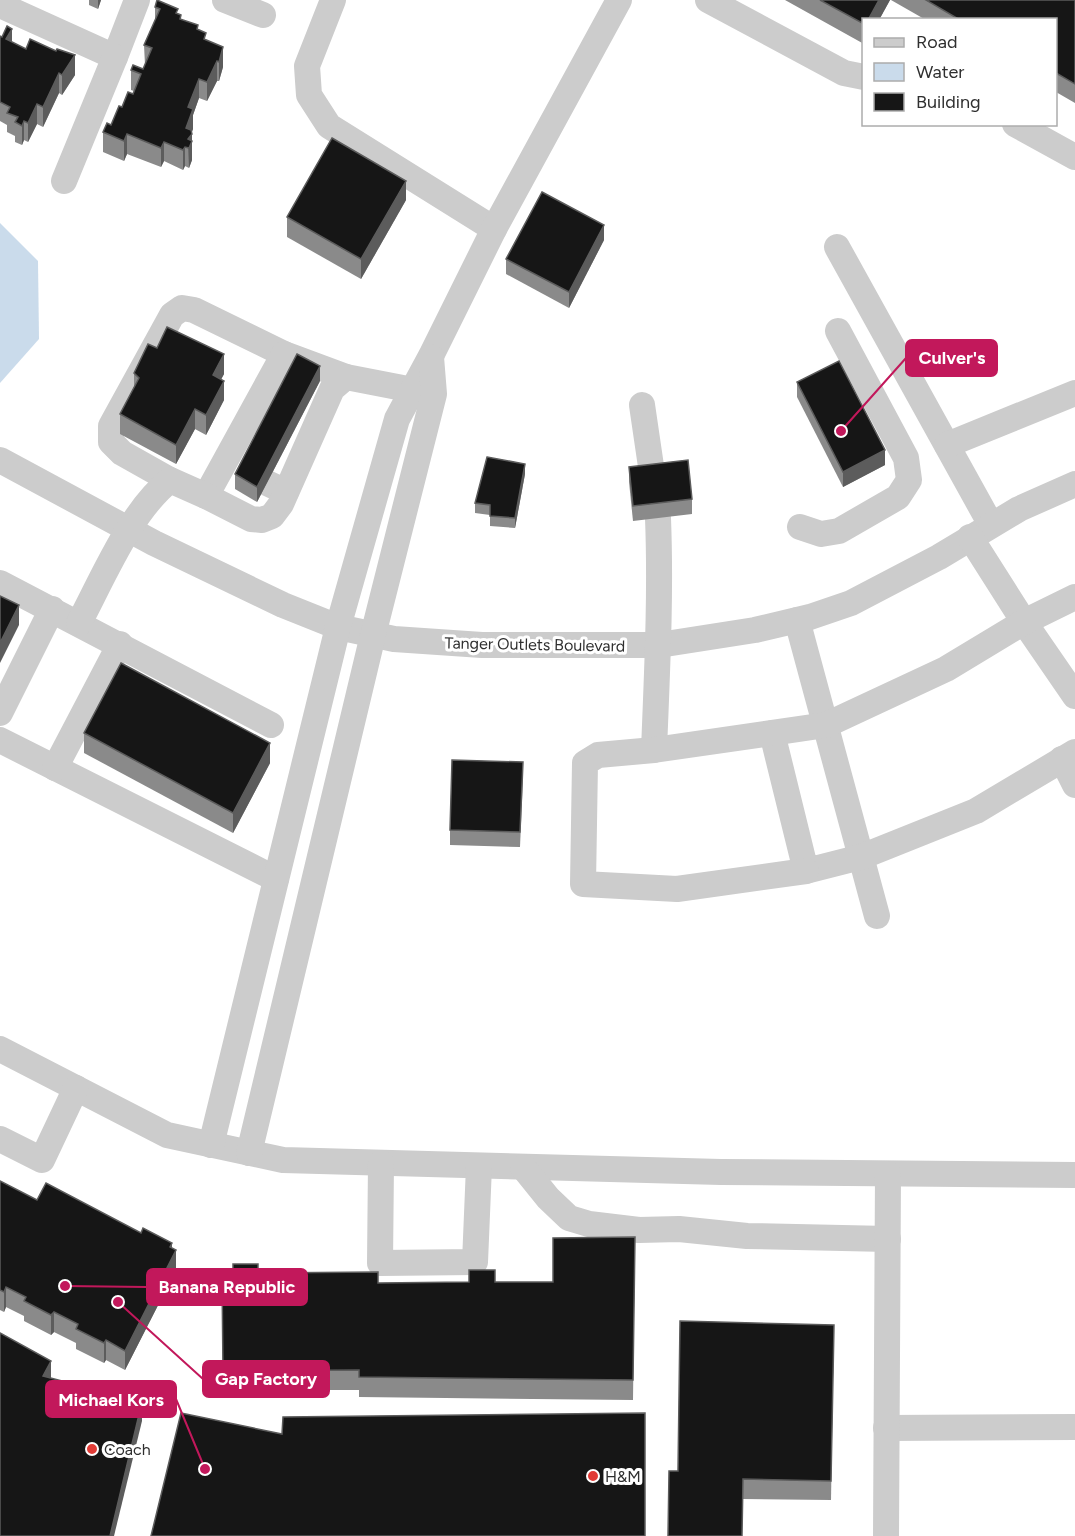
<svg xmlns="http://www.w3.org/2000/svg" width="1075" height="1536" viewBox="0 0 1075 1536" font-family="Figtree,sans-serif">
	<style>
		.water { fill: #cadbeb }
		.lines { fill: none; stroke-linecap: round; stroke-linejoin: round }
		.minor { stroke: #ccc; stroke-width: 26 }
		.wall { fill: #8a8a8a }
		.shaded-wall { fill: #5c5c5c }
		.building { fill: #161616; stroke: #5c5c5c; stroke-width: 1.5 }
		.poi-dot { fill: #e13b36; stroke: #fff; stroke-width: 2 }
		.labels { text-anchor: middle; stroke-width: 6; stroke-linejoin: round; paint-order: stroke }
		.street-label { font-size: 16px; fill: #2f2f2f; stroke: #fff }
		.poi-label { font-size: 16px; fill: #2f2f2f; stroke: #fff; text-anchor: start }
		.leader { fill: none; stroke: #c2185b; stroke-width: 2 }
		.callout-dot { fill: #c2185b; stroke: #fff; stroke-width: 2 }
		.callout { fill: #c2185b; stroke: #c2185b; stroke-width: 2 }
		.callout-label { font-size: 18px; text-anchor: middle; font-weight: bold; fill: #fff }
	</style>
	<rect width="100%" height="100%" fill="#fff"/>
	<polygon class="water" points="0,223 38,261 39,339 0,383"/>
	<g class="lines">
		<g class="minor">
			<polyline points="225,0 263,15"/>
			<polyline points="333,0 307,66 309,95 329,126 494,229"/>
			<polyline points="708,0 844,73 864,77"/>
			<polyline points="0,5 115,57 137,0"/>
			<polyline points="1015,124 1075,157"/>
			<polyline points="64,181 115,57"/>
			<polyline points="837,247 991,525"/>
			<polyline points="642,405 653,480"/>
			<polyline points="947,445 1075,393"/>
			<polyline points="0,460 154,543 283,605 338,627 394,639 482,645 659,645 755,630 810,617 851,603 939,557 1019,509 1075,484"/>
			<polyline points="170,480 122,453 111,442 111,426 172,315 182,308 194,310 284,354"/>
			<polyline points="267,483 286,492"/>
			<polyline points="206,496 284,354 346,377"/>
			<polyline points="800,527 821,534 839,531 898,497 909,480 906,458 838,331"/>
			<polyline points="970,537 1024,622 1075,696"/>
			<polyline points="0,583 271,725"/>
			<polyline points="797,620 877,916"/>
			<path d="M79,623C103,578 130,512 170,480L206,496L251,519L262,520L272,516L281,504L332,389L346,377L413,390"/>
			<polyline points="0,713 52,609"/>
			<polyline points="772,733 806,871 861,857 976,811 1075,752"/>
			<polyline points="0,740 276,879"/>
			<path d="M654,750C657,673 661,595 658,518"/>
			<polyline points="1062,759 1075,785"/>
			<polyline points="55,768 120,644"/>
			<polyline points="806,871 677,889 583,884 585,763 598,755 654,750 826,725 946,669 1024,622 1075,597"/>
			<polyline points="0,1049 167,1135 283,1160 721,1172 1075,1175"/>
			<polyline points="0,1139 42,1160 76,1088"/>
			<polyline points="211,1145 338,627 397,419 431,356 494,229 619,0"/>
			<polyline points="249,1153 373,635 434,394 431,357"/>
			<polyline points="381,1163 380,1263 475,1262 479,1166"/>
			<polyline points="523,1167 548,1198 569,1218 589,1224 639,1230 679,1229 747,1236 888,1239"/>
			<polyline points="886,1428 1075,1427"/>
			<polyline points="886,1536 888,1174"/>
		</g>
	</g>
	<g class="wall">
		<polygon points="89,0 101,0 98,9 89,5"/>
		<polygon points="785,0 890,0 879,20 864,20 864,44"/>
		<polygon points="891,0 1075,0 1075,103 1056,92 1056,20 926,20"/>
		<polygon points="155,7 178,14 181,19 198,29 206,41 223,67 219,81 217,81 207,101 199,98 193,115 193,129 192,132 192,160 189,168 185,166 183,170 164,161 161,167 127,154 124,161 103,152 103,132 111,125 134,91 131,90 131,70 143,69 145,65 144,45 155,21"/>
		<polygon points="0,36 75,75 62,95 59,93 43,127 37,124 28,142 24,140 22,145 15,142 15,136 7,132 7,125 0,121"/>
		<polygon points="406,200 361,279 287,237 287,217"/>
		<polygon points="604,240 569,308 506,274 506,259"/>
		<polygon points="157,348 224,374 221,379 224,400 206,435 195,429 176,464 120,434 120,414 134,387 134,373"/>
		<polygon points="320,381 257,502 235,489 235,474"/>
		<polygon points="797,382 885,465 843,487 797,397"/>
		<polygon points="629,467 692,499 692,514 633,521 629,482"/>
		<polygon points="525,474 515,528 490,526 490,515 475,513 475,503"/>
		<polygon points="84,733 270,763 233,833 84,753"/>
		<polygon points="523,777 520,847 450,845 450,830"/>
		<polygon points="0,1181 37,1200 172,1248 176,1270 125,1370 106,1360 104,1363 76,1349 76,1343 54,1332 51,1335 24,1321 24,1316 6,1307 4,1312 0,1310"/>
		<polygon points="635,1237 633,1400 359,1397 359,1390 223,1390 222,1276 258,1273 378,1283 553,1282"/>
		<polygon points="834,1325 831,1500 743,1499 678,1471"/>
	</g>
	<g class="shaded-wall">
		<polygon points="98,0 101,0 98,9"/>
		<polygon points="879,0 890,0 879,20 868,20"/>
		<polygon points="12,29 12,48 6,39"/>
		<polygon points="223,47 223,67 219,81 219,62"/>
		<polygon points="75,55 75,75 62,95 62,75"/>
		<polygon points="217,61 217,81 207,101 207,82"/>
		<polygon points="59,73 59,93 43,127 43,107"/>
		<polygon points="199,79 199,98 193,115 193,129 190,136 192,134 192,160 189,168 188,142 186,148 186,128 188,107"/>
		<polygon points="37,104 37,124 28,142 28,123"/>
		<polygon points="24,121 24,140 22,145 22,126"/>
		<polygon points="127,134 127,154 124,161 124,141"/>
		<polygon points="164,142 164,161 161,167 161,148"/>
		<polygon points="185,147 185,166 183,170 183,150"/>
		<polygon points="406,181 406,200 361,279 361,259"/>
		<polygon points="604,225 604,240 569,308 569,292"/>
		<polygon points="224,354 224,374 213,395 213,375"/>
		<polygon points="320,366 320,381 257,502 257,487"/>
		<polygon points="224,381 224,400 206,435 206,415"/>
		<polygon points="195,409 195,429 176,464 176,445"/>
		<polygon points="885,450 885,465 843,487 843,472"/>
		<polygon points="525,464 525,474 515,528 515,518"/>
		<polygon points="19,605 19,625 0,663 0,643"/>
		<polygon points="270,743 270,763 233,833 233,813"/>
		<polygon points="172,1243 172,1258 176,1250 176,1270 125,1370 125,1351"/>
		<polygon points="6,1287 6,1307 4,1312 4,1292"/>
		<polygon points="54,1312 54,1332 51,1335 51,1315"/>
		<polygon points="106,1340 106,1360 104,1363 104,1343"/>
		<polygon points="51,1361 51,1380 43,1376"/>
		<polygon points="142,1402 142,1421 114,1536 110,1536"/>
	</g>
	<g class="building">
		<polygon points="157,0 178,9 176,13 181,15 180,19 198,25 197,29 206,33 204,39 223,47 219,62 217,61 207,82 199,79 188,107 193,109 186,128 191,130 192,134 188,139 192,141 189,148 185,147 183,150 164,142 161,148 127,134 124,141 103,132 107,123 111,125 119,106 122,107 128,92 133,94 141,74 131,70 133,65 143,69 152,48 144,45 160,9 155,7"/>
		<polygon points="820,0 879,0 868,20 864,20 864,24"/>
		<polygon points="926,0 1075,0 1075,84 1056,73 1056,20 960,20"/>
		<polygon points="7,26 12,29 6,39 26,49 30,39 56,51 57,49 75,55 62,75 59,73 43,107 37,104 28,123 24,121 22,126 15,122 18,117 7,113 10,107 0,102 0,36 2,37"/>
		<polygon points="332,138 406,181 361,259 287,217"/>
		<polygon points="542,192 604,225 569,292 506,259"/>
		<polygon points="167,327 224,354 213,375 224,381 206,415 195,409 176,445 120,414 139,378 134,373 148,344 157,348"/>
		<polygon points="297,354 320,366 257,487 235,474"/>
		<polygon points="839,361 885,450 843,472 797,382"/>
		<polygon points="487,457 525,464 515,518 490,516 490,505 475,503"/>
		<polygon points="688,460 692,499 633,506 629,467"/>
		<polygon points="0,596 19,605 0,643"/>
		<polygon points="121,663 270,743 233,813 84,733"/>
		<polygon points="452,760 523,762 520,832 450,830"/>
		<polygon points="0,1181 37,1200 46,1183 141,1233 143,1228 172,1243 170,1247 176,1250 125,1351 106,1340 104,1343 76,1329 78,1324 54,1312 51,1315 24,1301 26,1297 6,1287 4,1292 0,1290"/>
		<polygon points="635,1237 633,1380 359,1377 359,1370 223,1371 222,1276 233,1276 233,1264 258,1264 258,1273 378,1272 378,1283 469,1282 469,1270 495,1270 495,1282 553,1282 553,1238"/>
		<polygon points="680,1321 834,1325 831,1481 743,1479 742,1536 668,1536 669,1471 678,1471"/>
		<polygon points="0,1333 51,1361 43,1376 142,1402 110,1536 0,1536"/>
		<polygon points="181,1413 282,1434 283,1417 645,1413 645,1536 151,1536"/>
	</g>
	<g class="poi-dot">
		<circle cx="92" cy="1449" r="6"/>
		<circle cx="593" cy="1476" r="6"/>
	</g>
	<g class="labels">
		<g class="street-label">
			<text transform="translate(535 644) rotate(1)" y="6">Tanger Outlets Boulevard</text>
		</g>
		<g class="poi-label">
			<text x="104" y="1455">Coach</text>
			<text x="605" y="1482">H&amp;M</text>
		</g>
	</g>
	<path class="leader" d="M841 431L906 358M65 1286L147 1287M118 1302L203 1379M205 1469L176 1399"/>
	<g class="callout-dot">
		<circle cx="841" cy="431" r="6"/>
		<circle cx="65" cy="1286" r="6"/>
		<circle cx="118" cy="1302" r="6"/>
		<circle cx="205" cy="1469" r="6"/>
	</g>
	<g class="callout">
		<rect x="906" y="340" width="91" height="36" rx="6"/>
		<rect x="147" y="1269" width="160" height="36" rx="6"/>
		<rect x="203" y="1361" width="126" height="36" rx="6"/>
		<rect x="46" y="1381" width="130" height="36" rx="6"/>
	</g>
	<g class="callout-label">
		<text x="952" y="364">Culver's</text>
		<text x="227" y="1293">Banana Republic</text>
		<text x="266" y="1385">Gap Factory</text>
		<text x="111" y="1406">Michael Kors</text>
	</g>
	<rect x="862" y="18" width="195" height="108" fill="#ffffff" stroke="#acacac" stroke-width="1.5"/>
	<rect x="874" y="38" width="30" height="9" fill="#cccccc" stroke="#acacac" stroke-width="1.5"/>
	<text x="916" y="48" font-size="18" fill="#2f2f2f">Road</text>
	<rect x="874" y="63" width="30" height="18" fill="#cadbeb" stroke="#acacac" stroke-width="1.5"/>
	<text x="916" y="78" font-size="18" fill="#2f2f2f">Water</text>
	<rect x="874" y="93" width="30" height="18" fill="#161616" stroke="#acacac" stroke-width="1.5"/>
	<text x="916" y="108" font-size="18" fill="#2f2f2f">Building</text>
</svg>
